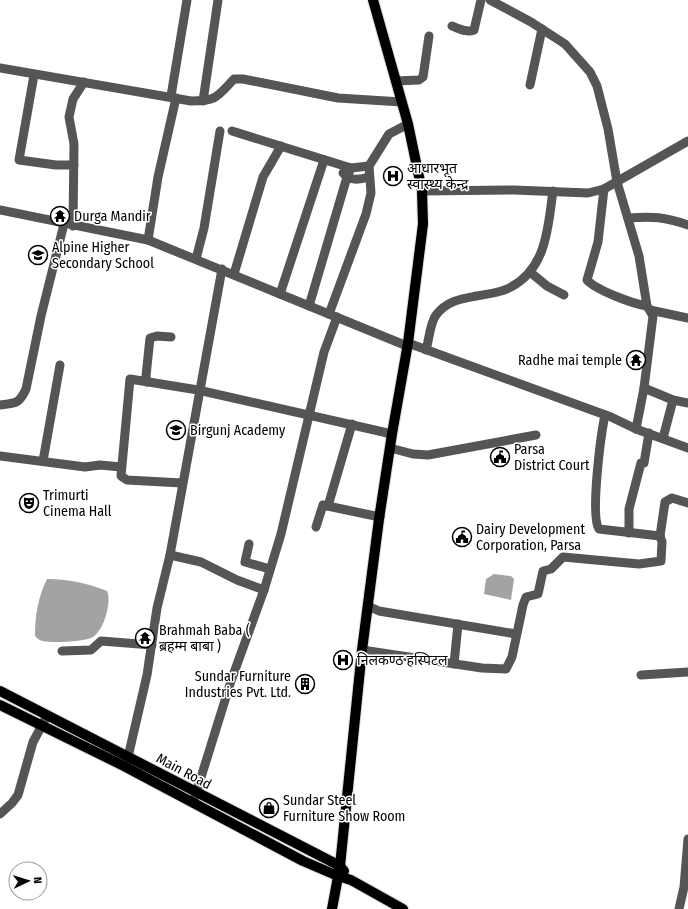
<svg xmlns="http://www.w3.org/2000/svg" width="688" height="909" viewBox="0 0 688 909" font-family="'Fira Sans Condensed','Noto Sans Devanagari',sans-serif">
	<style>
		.water { fill: #a3a3a3 }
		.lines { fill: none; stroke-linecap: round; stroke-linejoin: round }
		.major-casing { stroke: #dbdbdb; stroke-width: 12 }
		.minor { stroke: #555; stroke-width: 9 }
		.major { stroke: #000; stroke-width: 10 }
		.labels { text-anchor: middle; stroke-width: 3; stroke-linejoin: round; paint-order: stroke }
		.poi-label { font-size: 14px; fill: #000; stroke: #fff; text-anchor: start }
		.street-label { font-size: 14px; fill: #000; stroke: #fff }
	</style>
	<rect width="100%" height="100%" fill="#fff"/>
	<g class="water">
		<polygon points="494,574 511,576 514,579 511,600 484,594 486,579"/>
		<path d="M47,579C67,579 88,583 107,591C112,602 104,630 93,637C85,642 52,643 43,641C40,641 37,638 35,636C35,616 38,597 47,579Z"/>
	</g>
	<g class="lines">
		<defs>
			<g id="major">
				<polyline points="0,691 309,850 340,866 344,871"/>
				<polyline points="0,705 124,766 303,861 338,876 351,880 403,909"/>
				<polyline points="332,909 340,866 362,650 379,519 392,434 408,343 423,224 422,191 408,124 373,0"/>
			</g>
		</defs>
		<use href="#major" class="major-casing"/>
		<g class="minor">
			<polyline points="490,0 531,22 565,44 590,72 597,86 608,129 617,182 639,256 647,306 653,316 644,388 636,429"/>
			<path d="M452,26C460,29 467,33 474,30L481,0"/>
			<path d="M0,68L191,101C217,101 217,97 234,79H243L338,98L402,102"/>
			<polyline points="34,75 19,160 56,165 74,165"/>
			<polyline points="396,81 419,80 423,77 429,36"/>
			<polyline points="530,85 542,29"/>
			<polyline points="171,96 187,0"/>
			<polyline points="203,101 218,0"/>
			<polyline points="232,131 351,168 369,166"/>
			<path d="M343,173C350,181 359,180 369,177"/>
			<path d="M604,189L598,242L587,280C596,290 633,304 647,306"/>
			<polyline points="422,191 514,190 588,193 604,189 688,141"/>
			<polyline points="0,210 148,240 407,346"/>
			<path d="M628,218C652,216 665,217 688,225"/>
			<polyline points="73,226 74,144 69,117 73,99 84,82"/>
			<polyline points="148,240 158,177 176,98"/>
			<polyline points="196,259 204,228 220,131"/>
			<polyline points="530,272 547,286 564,295"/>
			<polyline points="234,274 263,177 281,146"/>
			<polyline points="280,294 324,160"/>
			<polyline points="309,306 347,177 351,168"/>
			<polyline points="650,310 688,318"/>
			<polyline points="329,314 366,214 371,193 369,166 389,134 408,124"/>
			<polyline points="408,343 611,417 636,429 688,448"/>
			<path d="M426,350C429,340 430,323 436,315C447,301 460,299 476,296C487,294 501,293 511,287C547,268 548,226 553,191"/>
			<polyline points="147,382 146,376 150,338 157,336 171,337"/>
			<polyline points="644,388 673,400 688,403"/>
			<path d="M0,405C16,403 19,404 26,389L41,316L64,224"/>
			<path d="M605,415C601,434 590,516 599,529L660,536L665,502L672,498L688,503"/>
			<polyline points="663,438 673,400"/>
			<polyline points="390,448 413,454 428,455 536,435"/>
			<polyline points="0,456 85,467 100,465 121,467"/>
			<polyline points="43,461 60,365"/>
			<polyline points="182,483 127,480 121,476 130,379 198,390 392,434"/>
			<polyline points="328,506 352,424"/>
			<polyline points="316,527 323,505 380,517"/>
			<polyline points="629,533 629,509 641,463 644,463 649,433"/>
			<polyline points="249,544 245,562 270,569"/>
			<polyline points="170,555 201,562 237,580 264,590"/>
			<polyline points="368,606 379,611 516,634"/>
			<polyline points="362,650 482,668 506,669 512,657 523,605 526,597 538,594 543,571 551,569 563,557 639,564 661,561 662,542 660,536"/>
			<polyline points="62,651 91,650 101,641 152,645"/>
			<polyline points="454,664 458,624"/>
			<polyline points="641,675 688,672"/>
			<polyline points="128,757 147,675 157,608 170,555 222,269"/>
			<polyline points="193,803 231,681 264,590 281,534 324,352 337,317"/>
			<polyline points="0,814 12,803 18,795 33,742 47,716"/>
			<polyline points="679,909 684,887 688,839"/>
		</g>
		<use href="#major" class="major"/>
	</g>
	<defs>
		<symbol id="hospital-ring" viewBox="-11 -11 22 22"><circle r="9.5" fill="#fff" stroke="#000" stroke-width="1.5"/><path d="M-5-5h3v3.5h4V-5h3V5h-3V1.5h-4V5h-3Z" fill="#000"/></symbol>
		<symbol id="temple-ring" viewBox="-11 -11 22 22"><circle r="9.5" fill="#fff" stroke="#000" stroke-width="1.5"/><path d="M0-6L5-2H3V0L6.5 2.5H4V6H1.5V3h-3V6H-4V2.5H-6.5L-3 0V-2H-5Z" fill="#000"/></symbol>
		<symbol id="school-ring" viewBox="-11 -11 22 22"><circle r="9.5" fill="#fff" stroke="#000" stroke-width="1.5"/><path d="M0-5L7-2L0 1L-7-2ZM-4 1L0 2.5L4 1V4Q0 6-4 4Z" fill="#000"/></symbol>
		<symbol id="civic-ring" viewBox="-11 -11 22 22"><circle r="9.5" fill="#fff" stroke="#000" stroke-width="1.5"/><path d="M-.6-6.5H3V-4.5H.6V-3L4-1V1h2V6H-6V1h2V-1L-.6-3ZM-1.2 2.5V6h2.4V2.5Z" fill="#000"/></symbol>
		<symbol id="theatre-ring" viewBox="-11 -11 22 22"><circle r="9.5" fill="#fff" stroke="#000" stroke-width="1.5"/><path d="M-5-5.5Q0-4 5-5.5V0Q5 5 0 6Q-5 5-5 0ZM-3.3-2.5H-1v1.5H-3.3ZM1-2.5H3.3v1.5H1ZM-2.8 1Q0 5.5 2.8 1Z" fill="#000"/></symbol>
		<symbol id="building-ring" viewBox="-11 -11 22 22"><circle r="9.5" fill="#fff" stroke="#000" stroke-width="1.5"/><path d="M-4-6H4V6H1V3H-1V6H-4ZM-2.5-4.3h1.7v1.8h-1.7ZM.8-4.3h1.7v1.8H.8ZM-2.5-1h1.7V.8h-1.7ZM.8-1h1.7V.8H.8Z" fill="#000"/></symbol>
		<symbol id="shop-ring" viewBox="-11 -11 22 22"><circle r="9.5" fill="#fff" stroke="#000" stroke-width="1.5"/><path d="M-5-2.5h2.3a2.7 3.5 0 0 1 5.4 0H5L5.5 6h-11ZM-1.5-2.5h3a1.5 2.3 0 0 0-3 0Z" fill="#000"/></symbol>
	</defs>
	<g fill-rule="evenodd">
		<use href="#hospital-ring" x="382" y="165" width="22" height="22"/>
		<use href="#temple-ring" x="49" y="205" width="22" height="22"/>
		<use href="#school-ring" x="27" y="244" width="22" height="22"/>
		<use href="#temple-ring" x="625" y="349" width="22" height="22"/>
		<use href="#school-ring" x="165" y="419" width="22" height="22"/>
		<use href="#civic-ring" x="489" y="446" width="22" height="22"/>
		<use href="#theatre-ring" x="18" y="492" width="22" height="22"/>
		<use href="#civic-ring" x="451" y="526" width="22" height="22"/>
		<use href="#temple-ring" x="134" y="627" width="22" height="22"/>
		<use href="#hospital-ring" x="332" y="649" width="22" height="22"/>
		<use href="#building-ring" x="294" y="673" width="22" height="22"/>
		<use href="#shop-ring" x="258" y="797" width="22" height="22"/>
	</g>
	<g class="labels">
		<g class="poi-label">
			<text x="407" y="173">आधारभूत<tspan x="407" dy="16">स्वास्थ्य केन्द्र</tspan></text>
			<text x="74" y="221">Durga Mandir</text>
			<text x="52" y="252">Alpine Higher<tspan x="52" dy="16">Secondary School</tspan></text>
			<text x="622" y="365" text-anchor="end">Radhe mai temple</text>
			<text x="190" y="435">Birgunj Academy</text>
			<text x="514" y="454">Parsa<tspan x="514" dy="16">District Court</tspan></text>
			<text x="43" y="500">Trimurti<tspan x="43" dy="16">Cinema Hall</tspan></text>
			<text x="476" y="534">Dairy Development<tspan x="476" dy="16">Corporation, Parsa</tspan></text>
			<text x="159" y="635">Brahmah Baba (<tspan x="159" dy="16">ब्रहम्म बाबा )</tspan></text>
			<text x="357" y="665">निलकण्ठ हस्पिटल</text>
			<text x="291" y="681" text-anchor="end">Sundar Furniture<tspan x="291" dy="16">Industries Pvt. Ltd.</tspan></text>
			<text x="283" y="805">Sundar Steel<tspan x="283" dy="16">Furniture Show Room</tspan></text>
		</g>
		<g class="street-label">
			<text transform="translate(184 771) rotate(28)" y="5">Main Road</text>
		</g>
	</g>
	<g transform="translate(28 881) rotate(86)"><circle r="19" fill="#ffffff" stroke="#999999"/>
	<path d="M0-3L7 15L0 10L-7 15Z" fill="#000000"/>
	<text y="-6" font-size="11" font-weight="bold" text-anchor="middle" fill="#000000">N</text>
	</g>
</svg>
